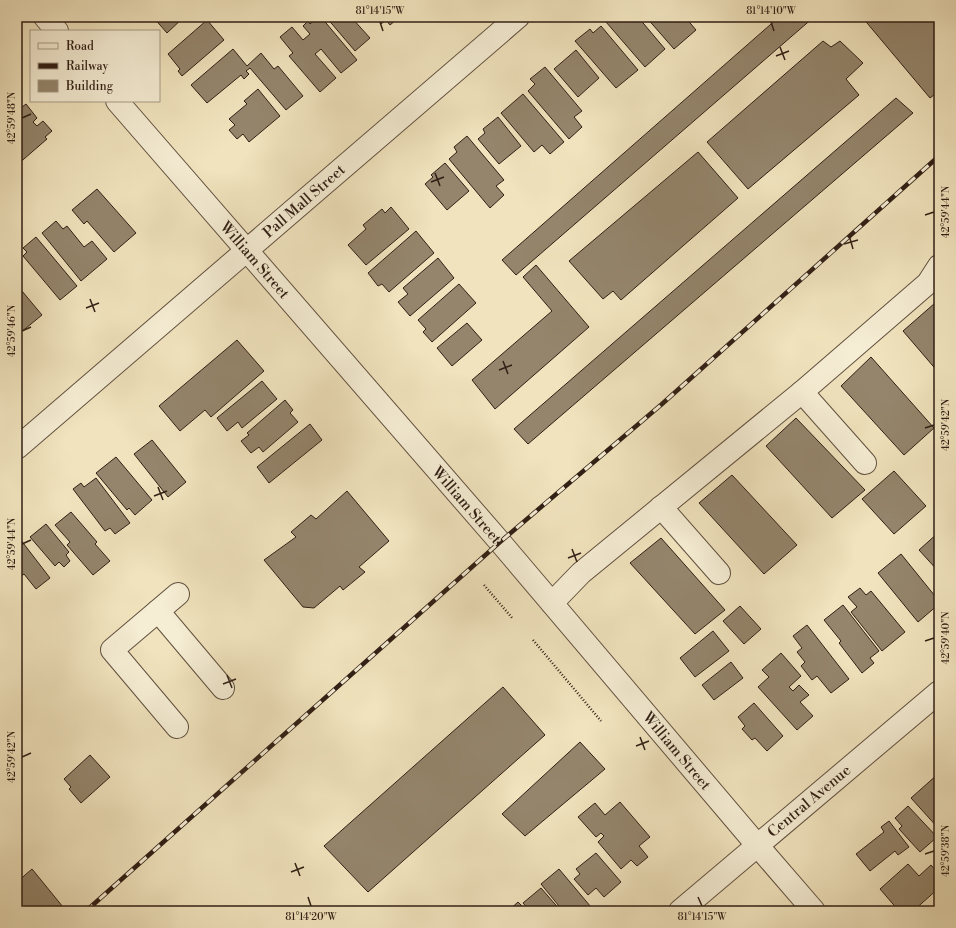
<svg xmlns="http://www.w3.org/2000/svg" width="956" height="928" viewBox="0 0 956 928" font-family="'Libre Bodoni',serif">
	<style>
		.building { fill: #94856c; stroke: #311f15 }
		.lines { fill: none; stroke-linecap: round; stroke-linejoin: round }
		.minor-casing { stroke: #61503f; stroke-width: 24 }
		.path { stroke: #311f15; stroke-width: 2.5; stroke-dasharray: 1 2; stroke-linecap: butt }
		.minor { stroke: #f5edd4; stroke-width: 22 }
		.rail-casing { stroke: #311f15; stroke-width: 4.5 }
		.rail { stroke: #f5edd4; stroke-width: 3; stroke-dasharray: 9; stroke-linecap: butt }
		.ticks { fill: none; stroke: #311f15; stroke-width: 1.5 }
		.labels { text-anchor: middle; stroke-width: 3; stroke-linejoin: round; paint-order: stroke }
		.street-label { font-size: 15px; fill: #311f15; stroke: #f5edd4 }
		.neatline { fill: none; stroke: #311f15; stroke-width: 1.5 }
		.ticks-label { font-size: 10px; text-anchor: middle; fill: #311f15 }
	</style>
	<rect width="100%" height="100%" fill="#f0e3bd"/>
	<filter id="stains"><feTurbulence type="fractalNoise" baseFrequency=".005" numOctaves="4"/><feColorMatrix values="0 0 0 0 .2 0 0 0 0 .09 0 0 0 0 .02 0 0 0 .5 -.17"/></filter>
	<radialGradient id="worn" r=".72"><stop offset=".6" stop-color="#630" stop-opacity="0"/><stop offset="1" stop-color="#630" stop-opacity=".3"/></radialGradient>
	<g class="building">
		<polygon points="153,17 184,17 167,33"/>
		<polygon points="318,17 321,17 357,60 341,73 321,49 315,54 336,78 320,92 289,56 293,53 280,37 292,27 303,40 310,34 303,26 308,21 310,24"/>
		<polygon points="326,17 351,17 370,38 355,51"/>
		<polygon points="376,17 394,17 396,20 390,25 386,20 381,24"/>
		<polygon points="612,17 638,17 665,49 645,67 606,22"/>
		<polygon points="646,17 685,17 696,30 674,49"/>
		<polygon points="779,17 814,17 516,275 502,260"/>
		<polygon points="862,17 939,17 939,91 930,98"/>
		<polygon points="207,20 224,40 182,76 178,71 180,69 168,54"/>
		<polygon points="601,26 638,70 616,88 575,41 590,29 593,33"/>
		<polygon points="823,41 831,47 840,41 863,63 846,79 859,95 748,189 707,142"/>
		<polygon points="233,49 247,66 261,53 274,69 278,66 303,96 286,110 250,68 246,71 249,74 244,79 241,75 207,103 191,85"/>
		<polygon points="576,50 599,78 578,97 554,69"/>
		<polygon points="545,67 582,111 574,117 582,127 569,139 528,91 535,84 530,79"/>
		<polygon points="258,89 280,116 249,142 243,134 237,139 229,130 235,125 229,119 247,104 244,101"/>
		<polygon points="523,94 564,142 550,154 542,145 534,152 501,113"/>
		<polygon points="896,98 913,113 528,444 514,429"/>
		<polygon points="26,104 37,118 33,122 37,126 43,121 52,131 45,137 47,139 17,165 17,111"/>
		<polygon points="498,117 521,146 499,164 478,139 485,133 483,129"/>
		<polygon points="467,136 504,180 496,186 504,195 490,208 449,159 457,152 454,147"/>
		<polygon points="698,152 738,198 621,300 613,291 603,299 569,261"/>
		<polygon points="445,163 469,191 447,210 425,184 433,177 431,175"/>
		<polygon points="97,189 136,233 114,252 87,221 84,224 72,210"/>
		<polygon points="391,207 409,229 366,265 348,245 366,229 363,225 382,209 385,213"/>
		<polygon points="56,221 63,229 67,226 84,247 92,241 107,259 81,281 42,233"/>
		<polygon points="416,231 434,253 389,292 382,284 378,286 368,273"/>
		<polygon points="36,237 77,286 60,300 23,256 27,252 23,248"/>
		<polygon points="438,258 454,278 410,316 398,302 408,294 403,288"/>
		<polygon points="536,265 589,327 495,409 472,380 552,311 523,277"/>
		<polygon points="459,284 476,303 432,342 423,332 426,329 418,320"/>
		<polygon points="17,285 42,315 20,333 17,329"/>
		<polygon points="935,303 939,308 939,373 903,331"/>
		<polygon points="467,323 482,340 452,366 437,348"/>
		<polygon points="237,340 264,371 211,417 205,410 180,431 159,406"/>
		<polygon points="871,357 934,428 904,455 841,386"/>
		<polygon points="262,381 277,399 242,428 238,422 227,431 217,418"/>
		<polygon points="285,400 293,410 290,413 298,422 263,452 259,447 251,453 241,441 249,435 247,433"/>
		<polygon points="796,418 865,490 832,518 766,446"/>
		<polygon points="310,424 322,440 269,483 257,467"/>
		<polygon points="152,440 186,482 168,497 134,454"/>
		<polygon points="116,457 152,500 135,515 129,508 127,510 96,473"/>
		<polygon points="894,471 926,506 894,534 862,499"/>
		<polygon points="732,475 797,545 764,574 699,503"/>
		<polygon points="96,478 130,523 115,534 110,528 105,531 73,489 81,483 84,487"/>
		<polygon points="347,491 389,541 359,567 365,572 343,590 340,586 314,608 303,607 264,560 296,537 291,532 311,515 316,519"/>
		<polygon points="71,512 97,542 95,544 110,561 93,575 67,545 70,542 55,525"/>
		<polygon points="46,524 69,552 66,555 70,561 64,567 59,562 55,566 30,537"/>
		<polygon points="939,532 939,572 919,550"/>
		<polygon points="17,535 50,578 36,589 24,574 19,578 17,575"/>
		<polygon points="661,538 725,610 695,634 630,563"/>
		<polygon points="901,554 939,601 939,604 918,622 878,573"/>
		<polygon points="860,588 866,595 871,591 905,632 882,651 851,612 857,607 848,597"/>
		<polygon points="843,605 879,651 870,658 874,663 862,673 839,643 841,641 824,620"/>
		<polygon points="740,606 761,629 744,644 723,621"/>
		<polygon points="807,625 849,679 831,693 817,676 812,680 801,666 805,662 797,652 802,648 793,636"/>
		<polygon points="713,631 729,651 695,677 680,658"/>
		<polygon points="781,653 801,676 789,687 793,691 799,685 809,695 800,702 813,716 797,730 758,687 769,677 762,670"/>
		<polygon points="731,662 743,678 714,700 702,685"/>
		<polygon points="503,687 545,735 368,892 324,846"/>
		<polygon points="754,703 783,736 767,751 755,738 752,740 742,729 745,726 738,717"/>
		<polygon points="580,742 605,769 525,836 502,814"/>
		<polygon points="90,755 110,777 81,803 69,789 71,787 64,779"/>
		<polygon points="938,774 939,775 939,829 911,798"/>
		<polygon points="620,802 650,837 639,846 648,857 637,866 631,860 621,869 598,842 604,836 601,833 596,837 578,817 595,803 605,815"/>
		<polygon points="908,806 937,837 920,852 899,829 902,826 895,818"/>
		<polygon points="889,821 909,847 898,855 895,851 870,871 856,854 884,832 881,827"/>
		<polygon points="596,853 621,882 604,897 596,888 588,895 574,879 580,874 576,869"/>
		<polygon points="908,864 919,876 931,865 939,874 939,888 913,911 899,911 880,889"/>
		<polygon points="32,869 63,907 58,911 17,911 17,882"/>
		<polygon points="559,869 591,907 587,911 563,911 541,884"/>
		<polygon points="541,888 561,911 530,911 523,903"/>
		<polygon points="518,902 527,911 508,911"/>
	</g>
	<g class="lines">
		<defs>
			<g id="minor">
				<polyline points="45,17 57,31"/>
				<polyline points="117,101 500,542 757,845 814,911"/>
				<polyline points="802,392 865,463"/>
				<polyline points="17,448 518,17"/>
				<polyline points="661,507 719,573"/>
				<polyline points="552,603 581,573 802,392 928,283 939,266"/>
				<polyline points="158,611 223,688"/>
				<polyline points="177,727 112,650 178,594"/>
				<polyline points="680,911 939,692"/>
			</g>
		</defs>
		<use href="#minor" class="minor-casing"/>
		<g class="path">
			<polyline points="484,585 513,619"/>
			<polyline points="533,640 601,721"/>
		</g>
		<use href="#minor" class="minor"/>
		<defs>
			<polyline id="rail" points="86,911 500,542 662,404 939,156"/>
		</defs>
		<use href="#rail" class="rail-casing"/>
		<use href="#rail" class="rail"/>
	</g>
	<path class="ticks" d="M380,22L383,31M771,22L774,31M780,47L785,60M776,56L789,51M22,118L31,114M435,173L440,186M431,182L444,177M925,215L934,212M849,235L853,249M844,244L858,240M90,299L95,312M86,308L99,303M22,331L31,327M503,361L508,374M499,370L512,365M925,428L934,425M158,487L163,500M154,496L167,491M22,544L31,540M572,549L577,562M568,558L581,553M925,641L934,638M227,675L232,688M223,684L236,679M640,737L645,750M636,746L649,741M22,757L31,753M925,854L934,851M295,863L300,876M291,872L304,867M308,897L311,906M698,897L702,906"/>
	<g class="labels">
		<g class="street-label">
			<text transform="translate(304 201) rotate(-41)" y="5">Pall Mall Street</text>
			<text transform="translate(255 260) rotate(49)" y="5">William Street</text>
			<text transform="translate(467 505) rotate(49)" y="5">William Street</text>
			<text transform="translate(677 751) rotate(50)" y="5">William Street</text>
			<text transform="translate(809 801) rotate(-40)" y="5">Central Avenue</text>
		</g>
	</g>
	<rect width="956" height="928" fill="none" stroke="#f0e3bd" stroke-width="44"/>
	<rect x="30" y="30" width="130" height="72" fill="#f5edd4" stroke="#a79b88"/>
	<rect x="38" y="43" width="20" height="6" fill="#f5edd4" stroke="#a79b88"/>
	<text x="66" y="50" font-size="12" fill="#311f15">Road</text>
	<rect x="38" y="63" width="20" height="6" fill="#311f15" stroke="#a79b88"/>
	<text x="66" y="70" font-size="12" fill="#311f15">Railway</text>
	<rect x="38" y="80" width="20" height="12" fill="#94856c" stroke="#a79b88"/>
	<text x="66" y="90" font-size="12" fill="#311f15">Building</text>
	<rect x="22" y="22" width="912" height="884" class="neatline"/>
	<g class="ticks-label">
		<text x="380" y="14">81°14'15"W</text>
		<text x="771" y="14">81°14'10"W</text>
		<text transform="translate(11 118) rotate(-90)" y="4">42°59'48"N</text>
		<text transform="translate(945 212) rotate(-90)" y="4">42°59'44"N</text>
		<text transform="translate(11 331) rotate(-90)" y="4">42°59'46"N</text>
		<text transform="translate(945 425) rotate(-90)" y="4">42°59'42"N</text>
		<text transform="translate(11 544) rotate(-90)" y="4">42°59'44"N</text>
		<text transform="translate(945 638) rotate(-90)" y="4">42°59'40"N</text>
		<text transform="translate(11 757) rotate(-90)" y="4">42°59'42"N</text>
		<text transform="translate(945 851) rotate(-90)" y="4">42°59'38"N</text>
		<text x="311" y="920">81°14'20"W</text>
		<text x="702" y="920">81°14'15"W</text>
	</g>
	<rect width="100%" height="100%" filter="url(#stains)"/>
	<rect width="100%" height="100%" fill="url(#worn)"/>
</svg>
